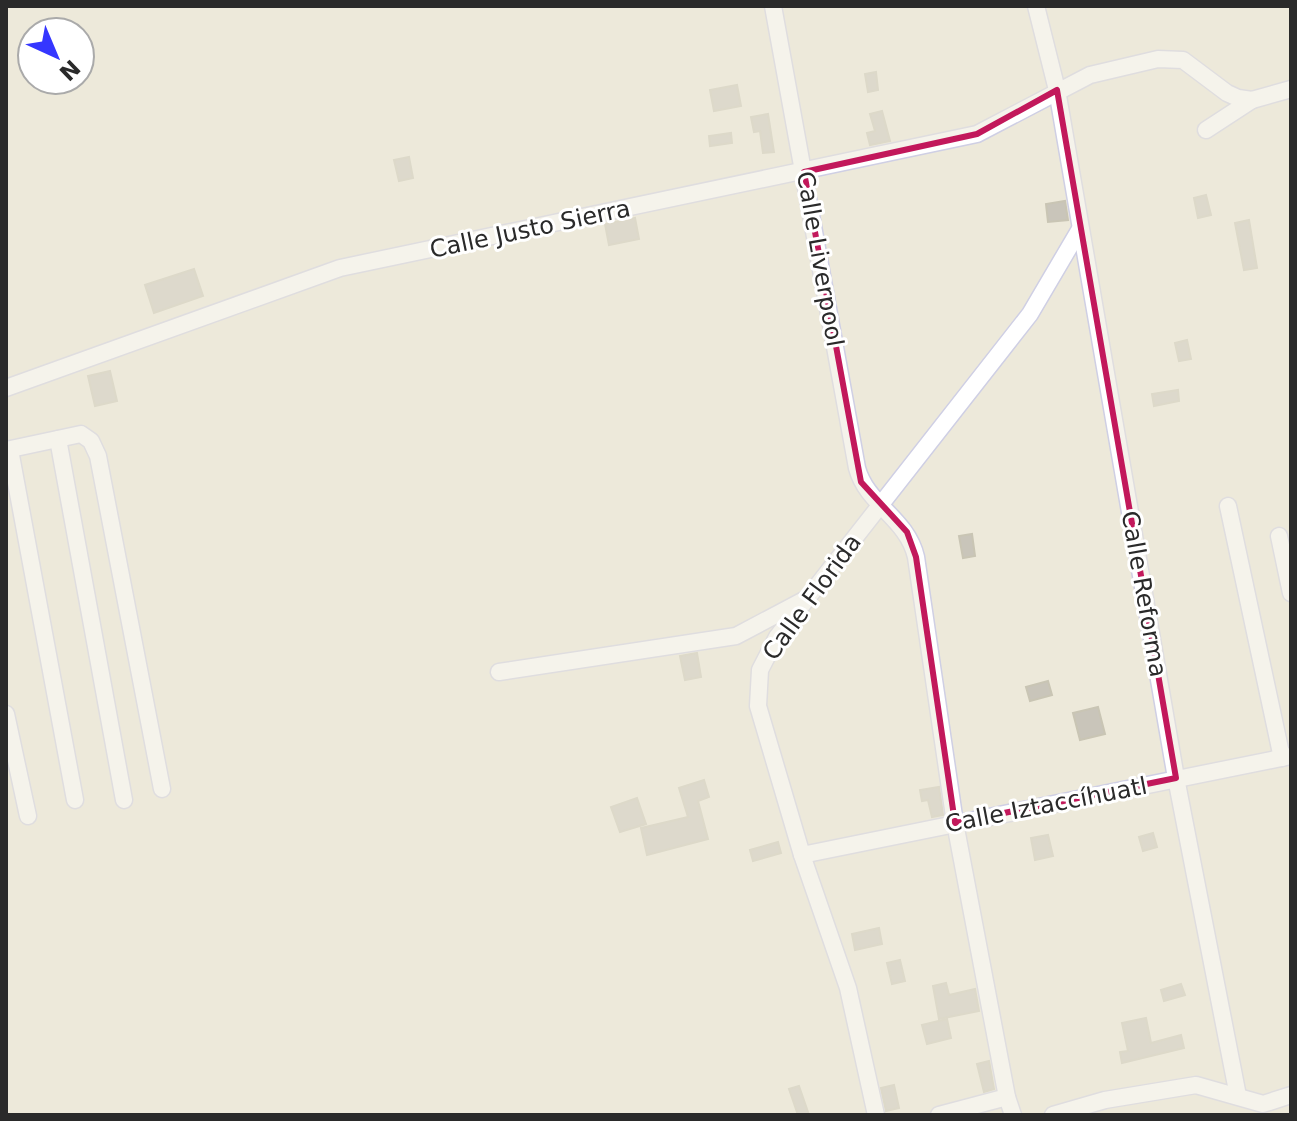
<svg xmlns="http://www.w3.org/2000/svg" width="1297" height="1121" viewBox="0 0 1297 1121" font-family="'DejaVu Sans',sans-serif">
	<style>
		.building { fill: #c9c5ba; stroke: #c9c5b4; stroke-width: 2 }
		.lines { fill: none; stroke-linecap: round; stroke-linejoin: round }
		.minor-casing { stroke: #cfcfe4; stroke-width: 19 }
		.minor { stroke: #fff; stroke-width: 16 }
		.marked { fill: none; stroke: #c2185b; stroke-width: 6; stroke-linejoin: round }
		.labels { text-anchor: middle; stroke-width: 6; stroke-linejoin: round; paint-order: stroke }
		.street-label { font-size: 24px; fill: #2a2a2a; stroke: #fff }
	</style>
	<rect width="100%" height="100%" fill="#ede9da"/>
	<g class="building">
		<polygon points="876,72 878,90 868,92 865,74"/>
		<polygon points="737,85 741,106 714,111 710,90"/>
		<polygon points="882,111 890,141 870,145 867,133 875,131 870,114"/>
		<polygon points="768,114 774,152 763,153 760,131 754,132 751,117"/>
		<polygon points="731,133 732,143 710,146 709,136"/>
		<polygon points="409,157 413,178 399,181 394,160"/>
		<polygon points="1206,195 1211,215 1198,218 1194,198"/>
		<polygon points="1065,201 1068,220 1048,222 1046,204"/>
		<polygon points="635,218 639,239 609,245 605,224"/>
		<polygon points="1249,220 1257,268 1244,270 1235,223"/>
		<polygon points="194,269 203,296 154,313 145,285"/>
		<polygon points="1187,340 1191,359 1179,361 1175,343"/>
		<polygon points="110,371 117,401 95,406 88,376"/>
		<polygon points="1178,390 1179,401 1154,406 1152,394"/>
		<polygon points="972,534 975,556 963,558 959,536"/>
		<polygon points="697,653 701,677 685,680 680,656"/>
		<polygon points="1048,681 1052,695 1030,701 1026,687"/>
		<polygon points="1098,707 1105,734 1080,740 1073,713"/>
		<polygon points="704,780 709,797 698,801 708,839 647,855 641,828 688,817 679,788"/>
		<polygon points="939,787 943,815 932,817 928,800 922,801 920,790"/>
		<polygon points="637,798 646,824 620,832 611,807"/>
		<polygon points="1153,833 1157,847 1143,851 1139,837"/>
		<polygon points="1048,835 1053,856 1035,860 1031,838"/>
		<polygon points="778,842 781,853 753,861 750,850"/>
		<polygon points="879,928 882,944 855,950 852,934"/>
		<polygon points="900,960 905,981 892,984 887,963"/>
		<polygon points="946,983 949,995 975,989 979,1011 939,1019 933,986"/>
		<polygon points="1181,984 1185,995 1164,1001 1161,990"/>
		<polygon points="1146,1018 1151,1043 1181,1035 1184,1048 1122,1063 1120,1052 1128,1051 1122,1023"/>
		<polygon points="947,1019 951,1038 927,1044 922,1025"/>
		<polygon points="989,1061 994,1089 984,1092 977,1064"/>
		<polygon points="894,1085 899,1108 886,1111 881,1088"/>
		<polygon points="799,1086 809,1115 798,1115 789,1089"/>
	</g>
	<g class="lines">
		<defs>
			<g id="minor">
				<path d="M773,6L857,468C867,505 907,518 916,557L955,823L1007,1097L1013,1115"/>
				<polyline points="1036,6 1057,90 1176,778 1238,1096"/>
				<polyline points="1206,130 1252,100"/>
				<polyline points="6,388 340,268 977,134 1090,75 1158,59 1183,60 1227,93 1238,98 1252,100 1291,89"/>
				<polyline points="58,439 124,800"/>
				<polyline points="6,450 81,434 91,441 98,456 162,789"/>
				<polyline points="10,450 75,800"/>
				<polyline points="1228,506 1282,758"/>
				<polyline points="1279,536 1291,593"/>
				<polyline points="499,672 736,636 804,600"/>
				<polyline points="6,714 28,816"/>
				<polyline points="802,855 1291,756"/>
				<polyline points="876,1115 848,988 802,855 758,706 760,670 777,637 1030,314 1080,229"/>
				<polyline points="939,1115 1007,1097"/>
				<polyline points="1053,1115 1105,1100 1196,1085 1263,1104 1291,1095"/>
			</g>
		</defs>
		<use href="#minor" class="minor-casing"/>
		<use href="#minor" class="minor"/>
	</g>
	<path d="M0 0H1297V1121H0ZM1057,90L1176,778L955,823L916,557L907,532L861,482L804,172L977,134Z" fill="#ede9da" fill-opacity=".55" fill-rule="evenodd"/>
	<path class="marked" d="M1057,90L1176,778L955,823L916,557L907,532L861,482L804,172L977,134Z"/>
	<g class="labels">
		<g class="street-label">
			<text transform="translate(530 229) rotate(-12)" y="8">Calle Justo Sierra</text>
			<text transform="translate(820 259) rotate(80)" y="8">Calle Liverpool</text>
			<text transform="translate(1144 594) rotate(80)" y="8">Calle Reforma</text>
			<text transform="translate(812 597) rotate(-54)" y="8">Calle Florida</text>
			<text transform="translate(1046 805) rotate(-11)" y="8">Calle Iztaccíhuatl</text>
		</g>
	</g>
	<rect width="1297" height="1121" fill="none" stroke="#2a2a2a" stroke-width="16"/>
	<g transform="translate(56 56) rotate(136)"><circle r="38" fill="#ffffff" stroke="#aaaaaa" stroke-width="2"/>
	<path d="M0-6L14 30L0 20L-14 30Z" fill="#3536ff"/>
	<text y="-12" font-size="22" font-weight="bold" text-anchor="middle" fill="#2a2a2a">N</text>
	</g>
</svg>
